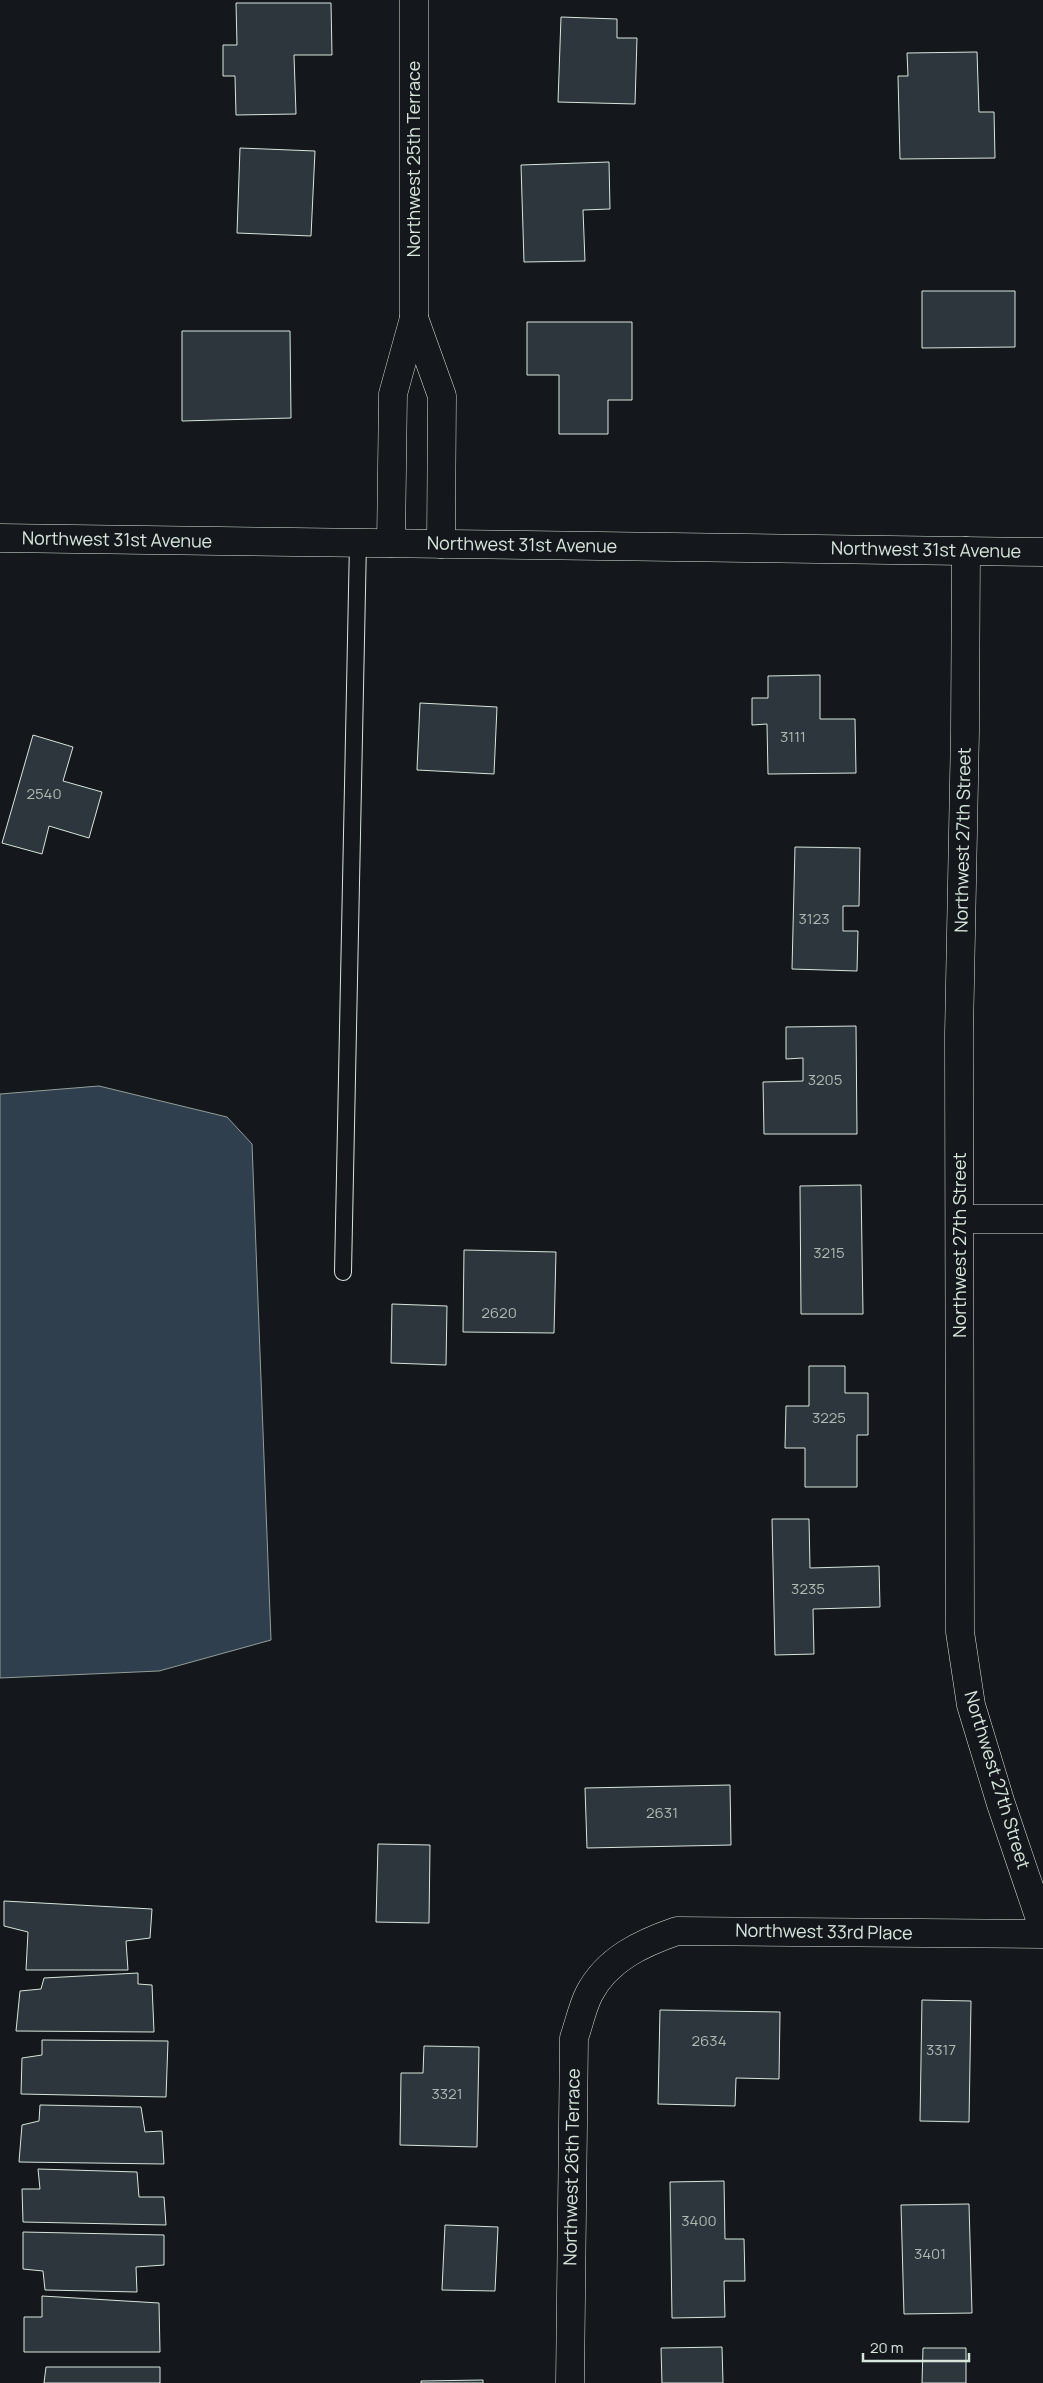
<svg xmlns="http://www.w3.org/2000/svg" width="1043" height="2383" viewBox="0 0 1043 2383" font-family="Manrope,sans-serif">
	<style>
		.water { fill: #2f3f4d; stroke: #939e99 }
		.building { fill: #2c363c; stroke: #d8e6dc }
		.lines { fill: none; stroke-linecap: round; stroke-linejoin: round }
		.lane-casing { stroke: #d8e6dc; stroke-width: 18 }
		.street-casing { stroke: #d8e6dc; stroke-width: 29 }
		.secondary-casing { stroke: #d8e6dc; stroke-width: 29 }
		.lane { stroke: #14181c; stroke-width: 16 }
		.street { stroke: #14181c; stroke-width: 28 }
		.secondary { stroke: #14181c; stroke-width: 28 }
		.labels { text-anchor: middle; stroke-width: 4; stroke-linejoin: round; paint-order: stroke }
		.number-label { font-size: 15px; fill: #adbab4 }
		.street-label { font-size: 18px; fill: #d8e6dc; stroke: #14181c }
	</style>
	<rect width="100%" height="100%" fill="#14181c"/>
	<polygon class="water" points="99,1086 227,1117 252,1144 271,1640 159,1671 0,1678 0,1094"/>
	<g class="building">
		<polygon points="236,3 331,3 332,55 294,55 296,114 236,115 235,76 223,76 223,45 237,45"/>
		<polygon points="561,17 617,19 617,38 637,38 635,104 558,102"/>
		<polygon points="977,52 979,112 994,112 995,158 900,159 898,76 908,76 907,53"/>
		<polygon points="240,148 315,151 311,236 237,233"/>
		<polygon points="609,162 610,209 583,210 585,261 524,262 521,165"/>
		<polygon points="922,291 1015,291 1015,347 922,348"/>
		<polygon points="527,322 632,322 632,400 608,400 608,434 559,434 559,375 527,375"/>
		<polygon points="182,331 290,331 291,418 182,421"/>
		<polygon points="820,675 820,719 855,719 856,773 768,774 767,724 752,725 752,698 768,698 768,676"/>
		<polygon points="420,703 497,707 494,774 417,770"/>
		<polygon points="33,735 73,747 63,781 102,792 89,838 49,826 42,854 2,843"/>
		<polygon points="795,847 860,848 859,906 843,906 843,931 858,931 857,971 792,969"/>
		<polygon points="856,1026 857,1134 764,1134 763,1082 803,1081 803,1058 786,1059 786,1027"/>
		<polygon points="861,1185 863,1314 801,1314 800,1186"/>
		<polygon points="464,1250 556,1252 554,1333 463,1332"/>
		<polygon points="392,1304 447,1306 446,1365 391,1363"/>
		<polygon points="809,1366 845,1366 845,1393 868,1393 868,1435 857,1435 857,1487 805,1487 805,1448 785,1448 786,1406 809,1406"/>
		<polygon points="772,1519 809,1519 810,1568 879,1566 880,1607 813,1609 814,1654 775,1655"/>
		<polygon points="730,1785 731,1845 587,1848 585,1788"/>
		<polygon points="378,1844 430,1845 429,1923 376,1922"/>
		<polygon points="4,1901 152,1909 150,1938 126,1941 128,1970 26,1970 28,1932 4,1926"/>
		<polygon points="138,1973 138,1984 152,1985 154,2032 16,2031 20,1991 41,1989 44,1978"/>
		<polygon points="922,2000 971,2001 969,2122 920,2121"/>
		<polygon points="660,2010 780,2012 779,2079 736,2078 735,2106 658,2104"/>
		<polygon points="42,2040 168,2041 166,2097 21,2094 22,2058 42,2055"/>
		<polygon points="424,2046 479,2047 477,2147 400,2145 401,2073 423,2073"/>
		<polygon points="40,2105 141,2107 145,2132 162,2131 164,2164 19,2162 22,2125 39,2121"/>
		<polygon points="38,2169 137,2172 139,2197 164,2197 166,2225 23,2222 22,2189 40,2189"/>
		<polygon points="724,2181 725,2239 744,2239 745,2281 724,2281 725,2317 672,2318 670,2182"/>
		<polygon points="969,2204 972,2313 904,2314 901,2205"/>
		<polygon points="445,2225 498,2227 495,2291 442,2290"/>
		<polygon points="23,2232 164,2235 164,2265 136,2267 137,2292 45,2290 43,2271 23,2269"/>
		<polygon points="42,2296 159,2303 160,2352 24,2352 24,2317 42,2317"/>
		<polygon points="722,2347 723,2383 662,2383 661,2348"/>
		<polygon points="923,2348 966,2348 966,2383 922,2383"/>
		<polygon points="46,2367 160,2367 160,2383 44,2383"/>
		<polygon points="483,2380 483,2383 421,2383 421,2381"/>
	</g>
	<g class="lines">
		<defs>
			<polyline id="lane" points="343,1272 358,542"/>
			<g id="street">
				<polyline points="414,318 442,396 441,544"/>
				<polyline points="391,543 393,394 414,318 414,0"/>
				<polyline points="966,551 965,731 959,1034 960,1632 971,1705 1001,1804 1043,1928"/>
				<polyline points="961,1219 1043,1219"/>
				<path d="M570,2383L574,2038C579,2024 582,2008 589,1994C607,1959 642,1943 677,1931L1043,1934"/>
			</g>
			<polyline id="secondary" points="0,538 1043,552"/>
		</defs>
		<use href="#lane" class="lane-casing"/>
		<use href="#street" class="street-casing"/>
		<use href="#secondary" class="secondary-casing"/>
		<use href="#lane" class="lane"/>
		<use href="#street" class="street"/>
		<use href="#secondary" class="secondary"/>
	</g>
	<g class="labels">
		<g class="number-label">
			<text x="793" y="742">3111</text>
			<text x="44" y="799">2540</text>
			<text x="814" y="924">3123</text>
			<text x="825" y="1085">3205</text>
			<text x="829" y="1258">3215</text>
			<text x="499" y="1318">2620</text>
			<text x="829" y="1423">3225</text>
			<text x="808" y="1594">3235</text>
			<text x="662" y="1818">2631</text>
			<text x="709" y="2046">2634</text>
			<text x="941" y="2055">3317</text>
			<text x="447" y="2099">3321</text>
			<text x="699" y="2226">3400</text>
			<text x="930" y="2259">3401</text>
		</g>
		<g class="street-label">
			<text transform="translate(414 159) rotate(-90)" y="6">Northwest 25th Terrace</text>
			<text transform="translate(117 540) rotate(1)" y="6">Northwest 31st Avenue</text>
			<text transform="translate(522 545) rotate(1)" y="6">Northwest 31st Avenue</text>
			<text transform="translate(926 550) rotate(1)" y="6">Northwest 31st Avenue</text>
			<text transform="translate(963 840) rotate(-89)" y="6">Northwest 27th Street</text>
			<text transform="translate(960 1245) rotate(-90)" y="6">Northwest 27th Street</text>
			<text transform="translate(997 1780) rotate(73)" y="6">Northwest 27th Street</text>
			<text transform="translate(824 1932) rotate(1)" y="6">Northwest 33rd Place</text>
			<text transform="translate(572 2167) rotate(-89)" y="6">Northwest 26th Terrace</text>
		</g>
	</g>
	<path d="M863 2353v8h106v-8" fill="none" stroke="#d8e6dc" stroke-width="2.5"/>
	<text x="870" y="2353" font-size="15" fill="#d8e6dc" stroke="#14181c" stroke-width="4" paint-order="stroke">20 m</text>
</svg>
